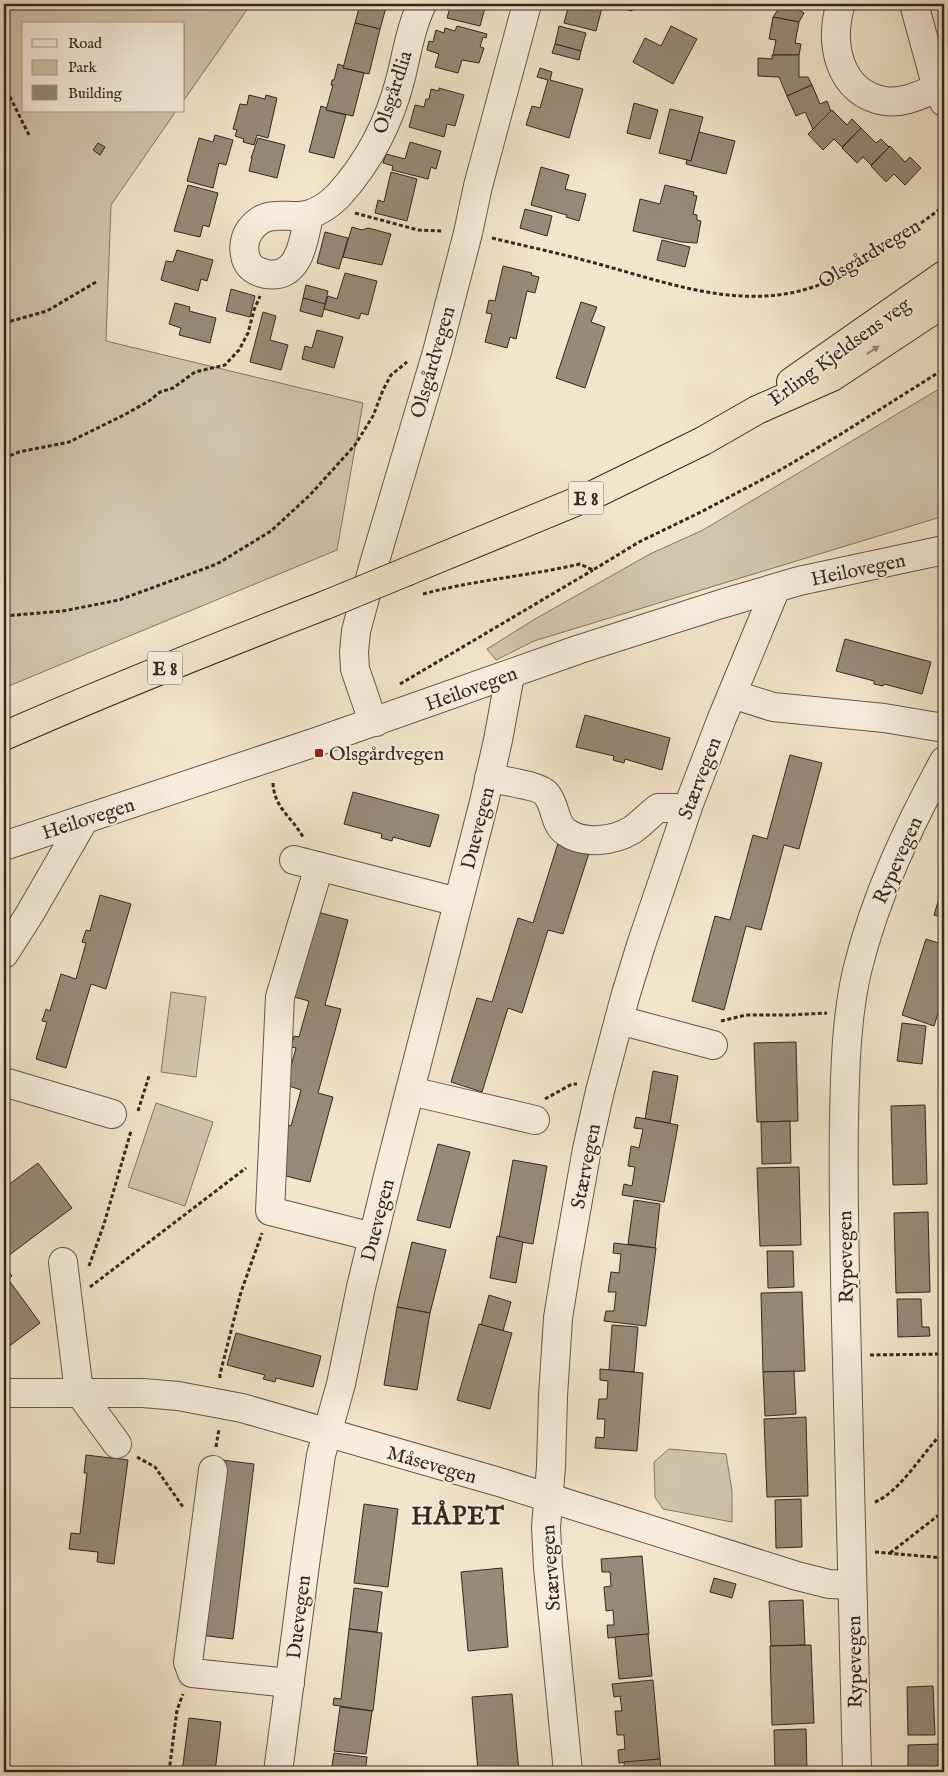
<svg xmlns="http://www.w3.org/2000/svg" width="948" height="1776" viewBox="0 0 948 1776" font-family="'IM FELL English',serif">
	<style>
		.green { fill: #d4c4ad; stroke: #867566 }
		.building { fill: #998978; stroke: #372620 }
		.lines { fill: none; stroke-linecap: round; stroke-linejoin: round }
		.minor-casing { stroke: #66564a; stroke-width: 30 }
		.highway-casing { stroke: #372620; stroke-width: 30 }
		.path { stroke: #372620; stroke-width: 3; stroke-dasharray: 4 2.5; stroke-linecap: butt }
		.minor { stroke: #f8eddd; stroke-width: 28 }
		.highway { stroke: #f4e4ca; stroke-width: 28 }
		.highway-bridge-casing { stroke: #372620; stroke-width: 30; stroke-linecap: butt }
		.highway-bridge { stroke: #f4e4ca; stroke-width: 28 }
		.oneway { fill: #968575 }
		.poi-dot { fill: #8f2418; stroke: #f8eddd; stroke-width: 2 }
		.labels { text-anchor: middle; stroke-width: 4; stroke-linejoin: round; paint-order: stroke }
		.shield { fill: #f8eddd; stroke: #716259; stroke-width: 1 }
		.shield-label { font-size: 19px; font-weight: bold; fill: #372620 }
		.street-label { font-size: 20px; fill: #372620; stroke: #f8eddd }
		.poi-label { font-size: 20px; fill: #372620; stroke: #f8eddd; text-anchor: start }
		.district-label { font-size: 25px; font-weight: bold; letter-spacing: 1px; fill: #372620; stroke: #f8eddd }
	</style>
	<rect width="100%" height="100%" fill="#f4e4ca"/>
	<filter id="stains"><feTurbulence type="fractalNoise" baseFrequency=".004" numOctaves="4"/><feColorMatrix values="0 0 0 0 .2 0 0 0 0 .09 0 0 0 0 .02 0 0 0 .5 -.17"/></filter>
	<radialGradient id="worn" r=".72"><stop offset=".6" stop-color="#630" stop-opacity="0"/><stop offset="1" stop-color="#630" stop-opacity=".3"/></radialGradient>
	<g class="green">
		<polygon points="4,4 251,4 184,100 184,24 24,24 24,111 176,111 111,205 106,341 363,403 337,550 4,688"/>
		<polygon points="944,386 944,516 534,641 496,660 487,649 535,619 650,554 703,530"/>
		<polygon points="171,992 206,997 196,1077 161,1072"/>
		<polygon points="156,1103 213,1122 185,1206 128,1187"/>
		<polygon points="669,1449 726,1454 732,1491 732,1522 663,1509 655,1497 654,1462"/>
	</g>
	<g class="building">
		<polygon points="360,4 387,4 380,29 355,23"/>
		<polygon points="451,4 486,4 480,26 447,18"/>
		<polygon points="569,4 603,4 596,31 564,23"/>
		<polygon points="606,4 634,4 632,11"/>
		<polygon points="782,4 802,4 799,10 804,13 799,22 773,17"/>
		<polygon points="773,17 799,22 795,43 801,44 799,55 773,55 776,40 769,39"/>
		<polygon points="355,23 380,29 369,74 343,68"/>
		<polygon points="457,26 487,34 486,38 483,37 480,47 484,48 479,63 462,60 458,73 435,67 439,54 427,50 429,41 433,42 436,30 444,33 445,28 455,31"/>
		<polygon points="559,26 586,33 581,51 555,44"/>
		<polygon points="671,26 697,39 673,84 633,62 645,38 661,46"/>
		<polygon points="555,44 581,51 579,60 552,53"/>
		<polygon points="772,55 799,55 799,77 808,77 812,85 787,96 779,77 758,76 758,58 772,59"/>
		<polygon points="338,64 344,66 343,68 364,73 353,116 326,110 333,85 331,85 332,80 334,80"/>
		<polygon points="540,68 552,72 550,80 583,89 569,138 526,125 532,106 540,108 548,80 537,77"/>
		<polygon points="812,85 820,104 827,101 831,111 813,129 805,112 796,116 787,96"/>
		<polygon points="439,88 464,95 455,126 447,124 444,137 409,127 415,105 424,107 426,99 429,99 431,89 439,91"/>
		<polygon points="249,95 265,99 266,95 277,98 268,138 257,135 254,145 243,142 244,139 235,136 237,130 233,129 240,104 247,105"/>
		<polygon points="634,103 658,110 650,139 627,133"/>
		<polygon points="321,106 327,108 326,110 346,115 334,158 309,152"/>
		<polygon points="670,109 703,117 691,161 659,153"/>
		<polygon points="832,110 847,125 852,119 861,128 842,147 834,139 823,150 808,134"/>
		<polygon points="861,128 876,143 881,139 889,147 871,165 863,157 857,163 842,148"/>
		<polygon points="699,132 735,141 726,174 686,164 687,160 691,161"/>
		<polygon points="215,135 233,140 226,165 219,163 213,188 187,181 199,138 213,142"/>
		<polygon points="258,138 285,145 277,178 249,171 252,158 251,158"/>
		<polygon points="410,142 441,151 436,169 431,167 428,179 392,170 393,166 383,163 386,154 405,159"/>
		<polygon points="98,143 105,147 100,155 93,150"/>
		<polygon points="890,146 905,162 910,157 921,168 905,185 894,174 886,182 871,166"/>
		<polygon points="541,167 569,175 565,189 586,194 579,221 566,217 567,215 531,205"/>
		<polygon points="391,172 417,179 407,221 375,213 378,200 384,202"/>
		<polygon points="188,185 218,193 209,227 203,225 200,237 174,231"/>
		<polygon points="665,185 694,192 693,195 697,196 693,214 697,215 697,220 701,221 697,243 682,242 633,231 640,199 660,204"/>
		<polygon points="525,209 552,216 547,236 520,228"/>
		<polygon points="352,227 362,230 368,228 391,234 382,265 343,257"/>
		<polygon points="325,232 348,238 339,269 317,263"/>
		<polygon points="662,240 690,247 685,267 657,260"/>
		<polygon points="177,250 213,260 207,281 201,279 198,291 161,280 166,261 173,262"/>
		<polygon points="503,266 532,273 531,275 539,277 535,293 527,291 516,339 510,337 507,348 485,342 492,314 486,313 489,300 495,301"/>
		<polygon points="345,273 377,281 368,315 361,313 359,319 324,309 328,296 337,299"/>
		<polygon points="306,285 328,291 325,304 303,298"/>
		<polygon points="231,289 255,296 250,317 226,311"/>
		<polygon points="303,298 325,304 322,317 300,311"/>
		<polygon points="581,302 597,307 591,322 605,327 585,388 556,378"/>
		<polygon points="175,303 190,307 189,311 216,318 210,343 179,335 181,328 169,324"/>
		<polygon points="263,312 276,316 270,340 288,345 281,370 250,362"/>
		<polygon points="317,330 343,337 334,368 302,359 305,346 312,348"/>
		<polygon points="845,639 931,662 922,694 884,684 883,686 874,684 874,681 836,671"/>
		<polygon points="585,715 670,738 662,770 625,759 624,763 613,760 614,756 576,747"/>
		<polygon points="790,755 822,763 799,849 784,845 761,930 746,926 724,1010 692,1001 715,916 730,920 753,835 767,839"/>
		<polygon points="353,792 439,815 430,847 393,837 392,841 381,838 382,834 344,824"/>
		<polygon points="559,840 590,850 563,934 548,930 522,1013 508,1008 482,1092 451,1082 477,998 492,1002 518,918 533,923"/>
		<polygon points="944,882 944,918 934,915"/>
		<polygon points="100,895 131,904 106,989 91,984 66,1068 36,1059 47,1022 42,1021 46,1009 50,1011 61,974 76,979 86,943 82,942 86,930 90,931"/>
		<polygon points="317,912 348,920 325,1005 341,1009 318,1093 333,1097 310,1182 278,1174 288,1137 284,1135 287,1125 291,1126 301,1090 286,1085 296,1048 291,1047 294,1036 299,1037 309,1001 294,997"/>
		<polygon points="926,939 944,945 944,994 934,1026 902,1015"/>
		<polygon points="902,1023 926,1026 922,1064 897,1061"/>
		<polygon points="796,1042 798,1121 757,1122 754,1043"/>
		<polygon points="653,1071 678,1076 670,1123 645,1119"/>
		<polygon points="925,1105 927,1184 893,1185 891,1106"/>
		<polygon points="636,1117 678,1125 664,1202 622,1195 624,1184 632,1186 635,1167 628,1166 631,1146 639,1148 643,1129 634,1128"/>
		<polygon points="790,1121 791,1163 762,1164 761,1122"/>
		<polygon points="438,1144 470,1152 450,1228 417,1220"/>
		<polygon points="513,1160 547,1166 533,1244 499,1238"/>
		<polygon points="38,1163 72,1208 4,1259 4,1188"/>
		<polygon points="799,1167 801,1245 760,1246 757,1168"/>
		<polygon points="634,1200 660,1204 655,1248 628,1244"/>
		<polygon points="928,1212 930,1292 896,1293 894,1213"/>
		<polygon points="497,1236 523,1242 516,1283 490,1278"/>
		<polygon points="412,1242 446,1250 430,1313 397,1307"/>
		<polygon points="614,1243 656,1248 646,1326 604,1321 606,1311 614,1311 616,1292 608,1292 611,1272 619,1273 621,1254 613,1253"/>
		<polygon points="767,1251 793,1251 794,1287 768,1288"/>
		<polygon points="7,1270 12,1276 8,1279 40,1323 4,1350 4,1272"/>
		<polygon points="802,1292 805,1371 763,1372 761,1293"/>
		<polygon points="489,1295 511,1302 503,1331 481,1325"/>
		<polygon points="897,1299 921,1299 922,1327 929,1327 930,1336 898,1337"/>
		<polygon points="397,1307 430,1313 417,1390 384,1385"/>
		<polygon points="479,1324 512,1333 490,1409 457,1400"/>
		<polygon points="612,1325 638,1327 634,1372 609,1370"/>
		<polygon points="236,1333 321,1356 313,1387 276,1378 275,1382 263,1379 265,1375 227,1365"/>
		<polygon points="600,1369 643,1373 637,1451 595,1448 596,1437 604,1438 605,1419 597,1419 599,1399 607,1399 608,1381 600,1380"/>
		<polygon points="794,1371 796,1414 765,1416 763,1372"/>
		<polygon points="806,1417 808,1496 767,1497 764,1419"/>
		<polygon points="86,1455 128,1460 114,1564 97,1562 98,1552 69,1549 71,1533 80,1534 87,1473 84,1473"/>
		<polygon points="222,1460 254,1464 233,1639 200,1635"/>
		<polygon points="801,1499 802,1547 776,1548 775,1500"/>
		<polygon points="364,1504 398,1509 388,1587 354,1583"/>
		<polygon points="642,1556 649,1634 608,1638 607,1625 614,1625 613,1610 606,1611 604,1587 611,1586 610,1572 602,1572 601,1559"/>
		<polygon points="502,1568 508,1647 468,1651 461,1572"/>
		<polygon points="714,1578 736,1584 732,1598 710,1592"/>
		<polygon points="354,1588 382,1592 377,1632 349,1629"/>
		<polygon points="803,1600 805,1645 771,1646 769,1601"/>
		<polygon points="349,1629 382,1633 373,1711 333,1705 334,1698 341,1699"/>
		<polygon points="648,1634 652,1676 619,1679 615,1637"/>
		<polygon points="811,1645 814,1723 772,1725 770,1646"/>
		<polygon points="653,1680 660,1759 619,1763 618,1750 625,1749 624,1735 617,1735 615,1711 622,1711 620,1696 614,1697 612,1684"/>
		<polygon points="933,1686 935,1735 908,1735 907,1687"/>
		<polygon points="512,1694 519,1772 478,1772 472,1697"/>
		<polygon points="340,1707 372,1711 366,1754 334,1751"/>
		<polygon points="189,1718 221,1722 215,1772 182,1772"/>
		<polygon points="806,1729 807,1771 775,1772 774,1730"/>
		<polygon points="942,1744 942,1772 908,1772 908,1745"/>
		<polygon points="334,1753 367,1757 365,1772 331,1772"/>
		<polygon points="660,1759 661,1772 625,1772 624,1762"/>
	</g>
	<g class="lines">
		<defs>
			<g id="minor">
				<path d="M841,4C828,42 839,94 885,101C903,104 920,95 937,88"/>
				<polyline points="914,4 937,88 944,102"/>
				<path d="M309,215C304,239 300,280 266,274C257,272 249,268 246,259C243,249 244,238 250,230C268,206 288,221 310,214C320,211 330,204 338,196C369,162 390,121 401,77C407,52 411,27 422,4"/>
				<polyline points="732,694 773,707 884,718 944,728"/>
				<polyline points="376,722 369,710 355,669 354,652 356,631 374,564 437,352 468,233 478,186 527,4"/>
				<path d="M489,778C502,781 540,785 547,795C556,806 554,824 566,832C584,845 614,841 632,830C641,824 649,815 658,808H687"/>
				<polyline points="4,846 316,742 580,649 721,604 799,581 944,550"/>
				<polyline points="294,860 458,902"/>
				<polyline points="319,867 280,997 270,1211 373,1237"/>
				<polyline points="4,954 29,915 84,820"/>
				<polyline points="619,1020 713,1045"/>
				<polyline points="4,1082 112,1114"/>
				<polyline points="410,1091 535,1120"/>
				<polyline points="63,1262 79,1392 117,1444"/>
				<polyline points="4,1393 143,1393 178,1396 242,1408 499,1482 797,1576 829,1584 852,1585"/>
				<polyline points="213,1470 188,1662 192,1673 290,1683"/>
				<polyline points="278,1772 306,1557 321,1455 341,1384 361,1287 390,1168 484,802 498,740 510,675"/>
				<polyline points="568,1772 548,1567 546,1527 551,1467 553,1396 558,1318 567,1262 587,1149 600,1091 625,997 641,945 689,804 722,718 776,588"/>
				<path d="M857,1772C853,1607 848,1441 845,1275C844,1224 843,1172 844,1120C845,1070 846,1019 857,971C875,897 908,827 944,761"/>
			</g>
			<g id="highway">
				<polyline points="791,382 944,275"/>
				<polyline points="408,571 597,493 703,441 757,410 832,377 944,303"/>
				<path d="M4,736C111,689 219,646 328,604"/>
			</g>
		</defs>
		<use href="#minor" class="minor-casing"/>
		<use href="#highway" class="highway-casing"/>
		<g class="path">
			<polyline points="4,85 29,135"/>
			<polyline points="355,213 418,230 443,231"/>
			<path d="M492,238C525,246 558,253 591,262C663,281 739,312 813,287C830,282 847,271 863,261C891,244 918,226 944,206"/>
			<polyline points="4,323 47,311 96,282"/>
			<polyline points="4,458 19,452 69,442 124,415 149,401 160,392 173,388 195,372 225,365 239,350 248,333 254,310 260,296"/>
			<path d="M423,594C475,580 528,576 580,564L593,570L639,542L701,512L782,469L841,434L944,369"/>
			<polyline points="4,616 63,611 119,600 217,564 271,531 310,495 355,445 373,416 383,390 391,375 407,362"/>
			<polyline points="400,684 593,570"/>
			<path d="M273,783C274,808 292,817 303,837"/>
			<polyline points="721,1021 746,1015 790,1015 827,1013"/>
			<polyline points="545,1099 572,1084 577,1084"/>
			<polyline points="138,1111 149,1076"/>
			<polyline points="89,1266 104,1224 131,1131"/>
			<polyline points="90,1287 246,1168"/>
			<polyline points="870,1355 944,1354"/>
			<polyline points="220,1378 220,1374 241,1292 262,1233"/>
			<polyline points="216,1447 219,1429"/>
			<polyline points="137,1457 155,1467 183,1507"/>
			<path d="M875,1502C901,1491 923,1452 944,1431"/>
			<polyline points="875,1552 944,1558"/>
			<polyline points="890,1553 944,1511"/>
			<polyline points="169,1772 177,1710 183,1694"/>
		</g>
		<use href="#minor" class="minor"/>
		<use href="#highway" class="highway"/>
		<defs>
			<polyline id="highway-bridge" points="328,604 408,571"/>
		</defs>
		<use href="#highway-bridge" class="highway-bridge-casing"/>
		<use href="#highway-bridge" class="highway-bridge"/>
	</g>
	<defs><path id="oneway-solid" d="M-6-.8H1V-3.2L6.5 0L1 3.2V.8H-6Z" transform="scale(1.25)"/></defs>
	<use class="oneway" href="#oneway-solid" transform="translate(873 350) rotate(-33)"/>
	<rect class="poi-dot" x="314" y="748" width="10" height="10" rx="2.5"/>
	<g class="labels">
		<g class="shield">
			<rect x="568.5" y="481.5" width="35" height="33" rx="4"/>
			<rect x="147.5" y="651.5" width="35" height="33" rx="4"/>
		</g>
		<g class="shield-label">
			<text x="586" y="505">E 8</text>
			<text x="165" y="675">E 8</text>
		</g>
		<g class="street-label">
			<text transform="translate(392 92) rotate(-72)" y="7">Olsgårdlia</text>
			<text transform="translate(869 253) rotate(-31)" y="7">Olsgårdvegen</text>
			<text transform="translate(839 351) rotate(-36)" y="7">Erling Kjeldsens veg</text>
			<text transform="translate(432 362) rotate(-74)" y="7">Olsgårdvegen</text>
			<text transform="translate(858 569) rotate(-12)" y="7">Heilovegen</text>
			<text transform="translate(471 688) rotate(-20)" y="7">Heilovegen</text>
			<text transform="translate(699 778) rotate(-69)" y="7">Stærvegen</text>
			<text transform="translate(88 818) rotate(-18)" y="7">Heilovegen</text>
			<text transform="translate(477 828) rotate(-76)" y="7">Duevegen</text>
			<text transform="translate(897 860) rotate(-66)" y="7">Rypevegen</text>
			<text transform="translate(585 1166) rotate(-79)" y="7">Stærvegen</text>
			<text transform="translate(377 1220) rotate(-76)" y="7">Duevegen</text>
			<text transform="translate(845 1257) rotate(-91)" y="7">Rypevegen</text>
			<text transform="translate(432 1464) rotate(16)" y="7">Måsevegen</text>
			<text transform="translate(550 1568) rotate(-94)" y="7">Stærvegen</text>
			<text transform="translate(298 1617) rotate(-83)" y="7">Duevegen</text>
			<text transform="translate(854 1662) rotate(-91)" y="7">Rypevegen</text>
		</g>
		<g class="poi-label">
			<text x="329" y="760">Olsgårdvegen</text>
		</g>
		<g class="district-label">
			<text x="458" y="1524">HÅPET</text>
		</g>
	</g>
	<rect width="948" height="1776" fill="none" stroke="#f4e4ca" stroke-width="20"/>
	<rect x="5" y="5" width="938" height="1766" fill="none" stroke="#372620" stroke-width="2.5"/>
	<rect x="10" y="10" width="928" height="1756" fill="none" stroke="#372620"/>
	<rect x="22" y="22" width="162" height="90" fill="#f8eddd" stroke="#ab9d91"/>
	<rect x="32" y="39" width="25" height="8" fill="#f8eddd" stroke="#ab9d91"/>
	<text x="68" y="48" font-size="15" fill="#372620">Road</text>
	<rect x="32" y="60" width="25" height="15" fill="#d4c4ad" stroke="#ab9d91"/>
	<text x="68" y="72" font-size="15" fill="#372620">Park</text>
	<rect x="32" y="85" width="25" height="15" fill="#998978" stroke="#ab9d91"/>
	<text x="68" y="98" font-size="15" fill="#372620">Building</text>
	<rect width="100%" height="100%" filter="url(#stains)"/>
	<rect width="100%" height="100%" fill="url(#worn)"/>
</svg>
